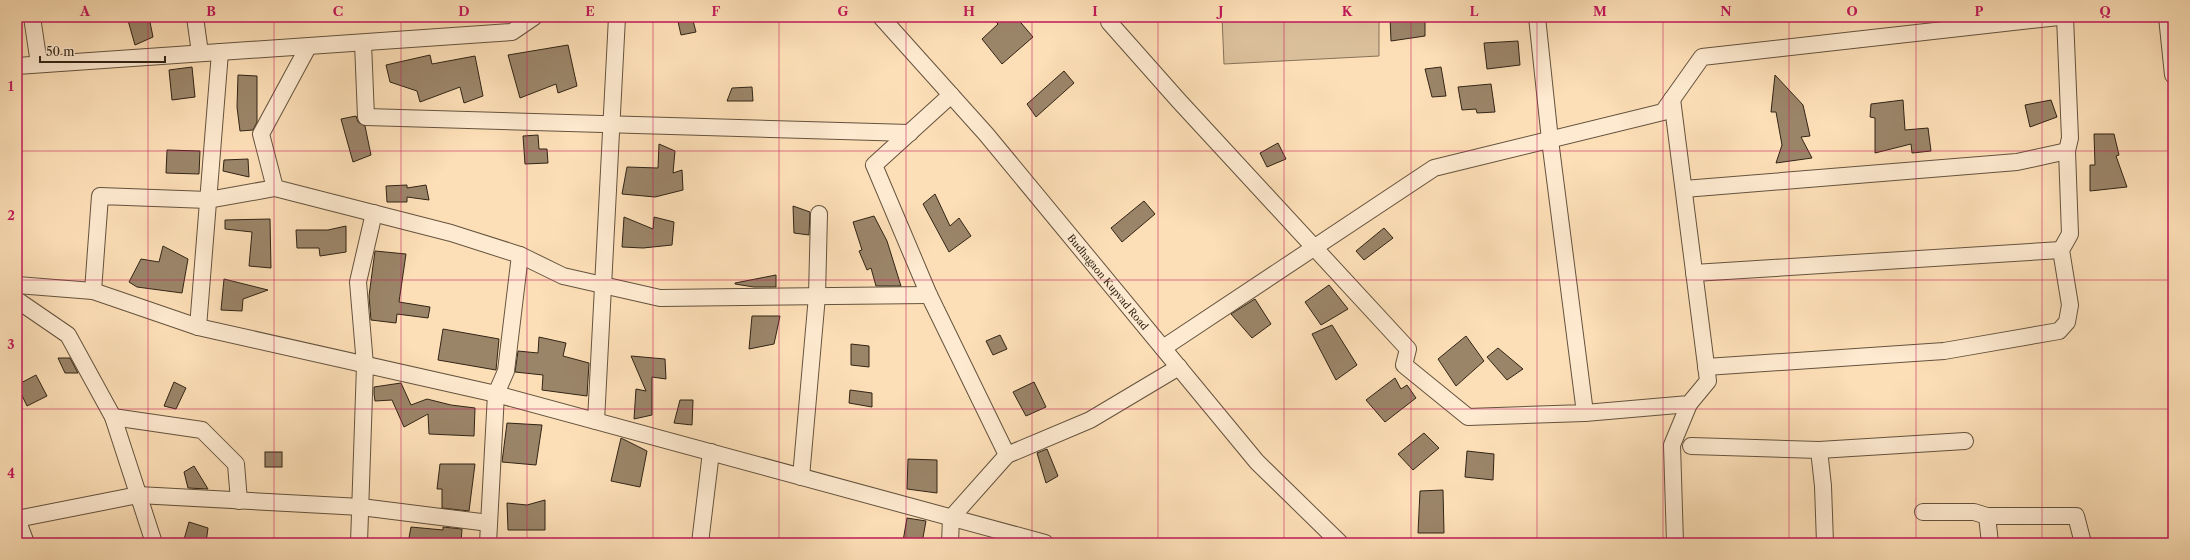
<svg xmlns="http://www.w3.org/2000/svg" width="2190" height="560" viewBox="0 0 2190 560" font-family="'Libre Caslon Text',serif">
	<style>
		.green { fill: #dabf9b; stroke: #867258 }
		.building { fill: #9b8569; stroke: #312415 }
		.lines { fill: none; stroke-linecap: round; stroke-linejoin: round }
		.minor-casing { stroke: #64533e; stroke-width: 18 }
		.minor { stroke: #feead0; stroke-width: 16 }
		.grid { fill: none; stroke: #c2185b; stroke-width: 1; stroke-opacity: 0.55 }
		.labels { text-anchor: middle; stroke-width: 4; stroke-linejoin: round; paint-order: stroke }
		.street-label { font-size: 10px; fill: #312415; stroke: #feead0 }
		.neatline { fill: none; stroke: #c2185b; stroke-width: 1.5 }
		.grid-label { font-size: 13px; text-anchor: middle; font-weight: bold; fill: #c2185b }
	</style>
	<rect width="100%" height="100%" fill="#fddfb7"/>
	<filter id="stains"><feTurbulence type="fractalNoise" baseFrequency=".005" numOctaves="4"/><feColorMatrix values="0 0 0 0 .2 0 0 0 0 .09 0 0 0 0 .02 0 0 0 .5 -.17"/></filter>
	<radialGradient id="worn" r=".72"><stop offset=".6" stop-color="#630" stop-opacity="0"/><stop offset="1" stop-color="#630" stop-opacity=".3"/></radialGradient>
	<polygon class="green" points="1222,17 1379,17 1379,56 1224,64"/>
	<g class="building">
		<polygon points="127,17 149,17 153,37 135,45"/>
		<polygon points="677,17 692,17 696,32 681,35"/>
		<polygon points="991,17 1016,17 1033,37 1002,64 982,39 998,24"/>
		<polygon points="1390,17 1425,17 1425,36 1391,41"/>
		<polygon points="1518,41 1520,65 1487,69 1484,43"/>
		<polygon points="568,45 577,86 558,93 556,84 520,98 508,55"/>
		<polygon points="430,55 432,64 475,56 483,96 464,103 460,87 420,102 417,91 390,82 386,65"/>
		<polygon points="192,67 195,97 172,100 169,70"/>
		<polygon points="1441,67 1446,96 1432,97 1425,69"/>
		<polygon points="1064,71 1074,83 1036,117 1027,104"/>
		<polygon points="238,75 257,76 257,122 253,130 240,131 237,107"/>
		<polygon points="1775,75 1803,105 1810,136 1801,137 1812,158 1776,163 1782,145 1776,112 1771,112"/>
		<polygon points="1491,84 1495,112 1477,113 1476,109 1462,110 1458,87"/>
		<polygon points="752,87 753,101 727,101 732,88"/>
		<polygon points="1903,100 1905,130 1928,128 1931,151 1912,153 1911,144 1875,153 1875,118 1870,117 1871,104"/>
		<polygon points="2051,100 2057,117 2030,127 2025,105"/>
		<polygon points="356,116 358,122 365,126 371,155 353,162 341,119"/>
		<polygon points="2094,134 2114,134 2119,155 2116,156 2127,187 2090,191 2090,165 2095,165"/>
		<polygon points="538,135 539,149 547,149 548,163 525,164 523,136"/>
		<polygon points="1278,143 1286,159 1267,167 1260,153"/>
		<polygon points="659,144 675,151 673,173 682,170 683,190 655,197 622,194 627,167 658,168"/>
		<polygon points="167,150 200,151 199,174 166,173"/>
		<polygon points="248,159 249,177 223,171 224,160"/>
		<polygon points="407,185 407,188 426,185 429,200 407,197 407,202 387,202 386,186"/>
		<polygon points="935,194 950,226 959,218 971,236 949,252 923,204"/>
		<polygon points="1144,201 1155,214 1122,242 1111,228"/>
		<polygon points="793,206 810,212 809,235 794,233"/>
		<polygon points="874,216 887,241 901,286 876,286 871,268 867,270 859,251 862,250 853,222"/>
		<polygon points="624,217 653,229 654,217 674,222 672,245 643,248 622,247"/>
		<polygon points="270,219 271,268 249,266 252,232 225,229 225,220"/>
		<polygon points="346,226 346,252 320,256 319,248 297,248 296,230 328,230"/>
		<polygon points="1384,228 1393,238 1364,260 1356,251"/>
		<polygon points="163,246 188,259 182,293 137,287 129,282 141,259 159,262"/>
		<polygon points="375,251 406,254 399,302 430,307 428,318 397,314 396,323 371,320 369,296"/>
		<polygon points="776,275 776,287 754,287 735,284 735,283"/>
		<polygon points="224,279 268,290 243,299 242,311 221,310"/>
		<polygon points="1329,285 1348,309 1321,325 1305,302"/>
		<polygon points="1255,299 1271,324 1252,338 1231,314"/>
		<polygon points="752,316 780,316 774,344 749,349"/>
		<polygon points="1332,325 1357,365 1336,380 1312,334"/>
		<polygon points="443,329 499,339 496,370 438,360"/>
		<polygon points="1000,335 1007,349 993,355 986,341"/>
		<polygon points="1466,336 1484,361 1456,386 1438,359"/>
		<polygon points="539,337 566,343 563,356 589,363 587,396 542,390 543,375 515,372 518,351 538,353"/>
		<polygon points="851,344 869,346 869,367 851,365"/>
		<polygon points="1498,348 1523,369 1507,380 1487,357"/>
		<polygon points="631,356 665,359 666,379 652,377 652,415 634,419 636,389 646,391"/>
		<polygon points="58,358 70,358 78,373 65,373"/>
		<polygon points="36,375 47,396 27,406 17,385"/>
		<polygon points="1395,378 1401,389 1407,385 1416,398 1385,422 1366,400"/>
		<polygon points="174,382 186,388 176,409 164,406"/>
		<polygon points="1034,382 1046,407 1026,416 1013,392"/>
		<polygon points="401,383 411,405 427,399 451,405 475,408 474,436 429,434 428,414 404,427 392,400 375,401 374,394 374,387"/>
		<polygon points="850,390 872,393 872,407 849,403"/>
		<polygon points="680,400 693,400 692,425 674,423"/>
		<polygon points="507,423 542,425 536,465 502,462"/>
		<polygon points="1424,433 1439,448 1413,470 1398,454"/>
		<polygon points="621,438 647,451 640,487 611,481"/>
		<polygon points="1047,449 1058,476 1046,483 1037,453"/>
		<polygon points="1467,451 1494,454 1493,480 1465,477"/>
		<rect x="265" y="452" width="17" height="15"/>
		<polygon points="908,459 937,460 937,493 907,489"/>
		<polygon points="440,464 475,464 469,511 442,508 442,489 437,489"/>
		<polygon points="194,466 208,489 188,488 184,472"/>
		<polygon points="1443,490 1444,533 1418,533 1420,491"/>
		<polygon points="545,500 545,530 508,530 507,503 527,505"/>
		<polygon points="907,518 926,521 922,543 903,541"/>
		<polygon points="189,522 208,528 206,543 183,543"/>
		<polygon points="411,527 443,530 443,527 462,529 461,543 408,543"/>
	</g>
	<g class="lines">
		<defs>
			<g id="minor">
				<polyline points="32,17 39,64"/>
				<polyline points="195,17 200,53"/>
				<path id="s1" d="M881,17L986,134L1257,462L1340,543"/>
				<polyline points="2167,17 2173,75"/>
				<polyline points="1109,22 1179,101 1408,349 1404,365 1468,417 1585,413 1550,140 1537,17"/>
				<polyline points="363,43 366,117 910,133"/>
				<polyline points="308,47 261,134 275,188 451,233 520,255 563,276 660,298 929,295"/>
				<polyline points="17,66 512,32 534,17"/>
				<polyline points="1684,189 2017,162 2067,151"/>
				<polyline points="1694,273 2061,250"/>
				<polyline points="17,285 93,291 198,327 496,394 1045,543"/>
				<polyline points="93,291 100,196 208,200 275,188"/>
				<polyline points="17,300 68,335 113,417 154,543"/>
				<polyline points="198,327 220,52"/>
				<polyline points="1163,348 1434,168 1663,112 1702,57 2059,17"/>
				<polyline points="1706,367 1944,351 2059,331 2067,322 2070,305 2061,250 2070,234 2067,151 2070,138 2065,17"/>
				<polyline points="1585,413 1689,404 1708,381 1672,99"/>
				<polyline points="113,417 202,430 236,464 239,501"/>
				<polyline points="596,421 617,17"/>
				<polyline points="1691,446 1819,450"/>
				<polyline points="1007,455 1090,420 1179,367"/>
				<polyline points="801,477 817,296 819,214"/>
				<polyline points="1923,512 1974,512 1987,516 2076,516 2083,543"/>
				<polyline points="1987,516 1990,543"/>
				<polyline points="26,543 17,519 138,495 361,507 489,523"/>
				<polyline points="359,543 365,365 358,282 374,213"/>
				<polyline points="488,543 496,394 506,371 520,255"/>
				<polyline points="700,543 711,452"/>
				<polyline points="950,543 951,518 1007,455 929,295 874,165 951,95"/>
				<polyline points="1675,543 1672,445 1689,404"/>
				<polyline points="1825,543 1823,486 1819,450 1965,441"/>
			</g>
		</defs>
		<use href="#minor" class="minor-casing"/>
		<use href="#minor" class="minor"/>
	</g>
	<path class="grid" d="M148,17V543M274,17V543M401,17V543M527,17V543M653,17V543M779,17V543M906,17V543M1032,17V543M1158,17V543M1284,17V543M1411,17V543M1537,17V543M1663,17V543M1789,17V543M1916,17V543M2042,17V543M17,151H2173M17,280H2173M17,409H2173"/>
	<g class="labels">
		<g class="street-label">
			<text dy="4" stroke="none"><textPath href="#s1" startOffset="349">Budhagaon Kupvad Road</textPath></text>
		</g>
	</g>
	<rect width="2190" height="560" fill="none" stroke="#fddfb7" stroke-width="44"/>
	<path d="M40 56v6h125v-6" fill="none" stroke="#312415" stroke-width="2"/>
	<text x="46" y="56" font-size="12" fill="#312415" stroke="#feead0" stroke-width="3" paint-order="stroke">50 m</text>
	<rect x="22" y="22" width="2146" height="516" class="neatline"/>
	<g class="grid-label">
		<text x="85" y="16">A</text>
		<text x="211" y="16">B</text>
		<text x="338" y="16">C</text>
		<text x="464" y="16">D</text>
		<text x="590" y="16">E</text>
		<text x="716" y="16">F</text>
		<text x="843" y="16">G</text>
		<text x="969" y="16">H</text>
		<text x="1095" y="16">I</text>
		<text x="1221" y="16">J</text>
		<text x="1347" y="16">K</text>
		<text x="1474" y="16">L</text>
		<text x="1600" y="16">M</text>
		<text x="1726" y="16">N</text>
		<text x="1852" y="16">O</text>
		<text x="1979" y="16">P</text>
		<text x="2105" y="16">Q</text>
		<text x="11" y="91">1</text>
		<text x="11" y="220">2</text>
		<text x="11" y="349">3</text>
		<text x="11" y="478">4</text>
	</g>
	<rect width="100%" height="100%" filter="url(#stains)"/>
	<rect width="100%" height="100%" fill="url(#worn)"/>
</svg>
